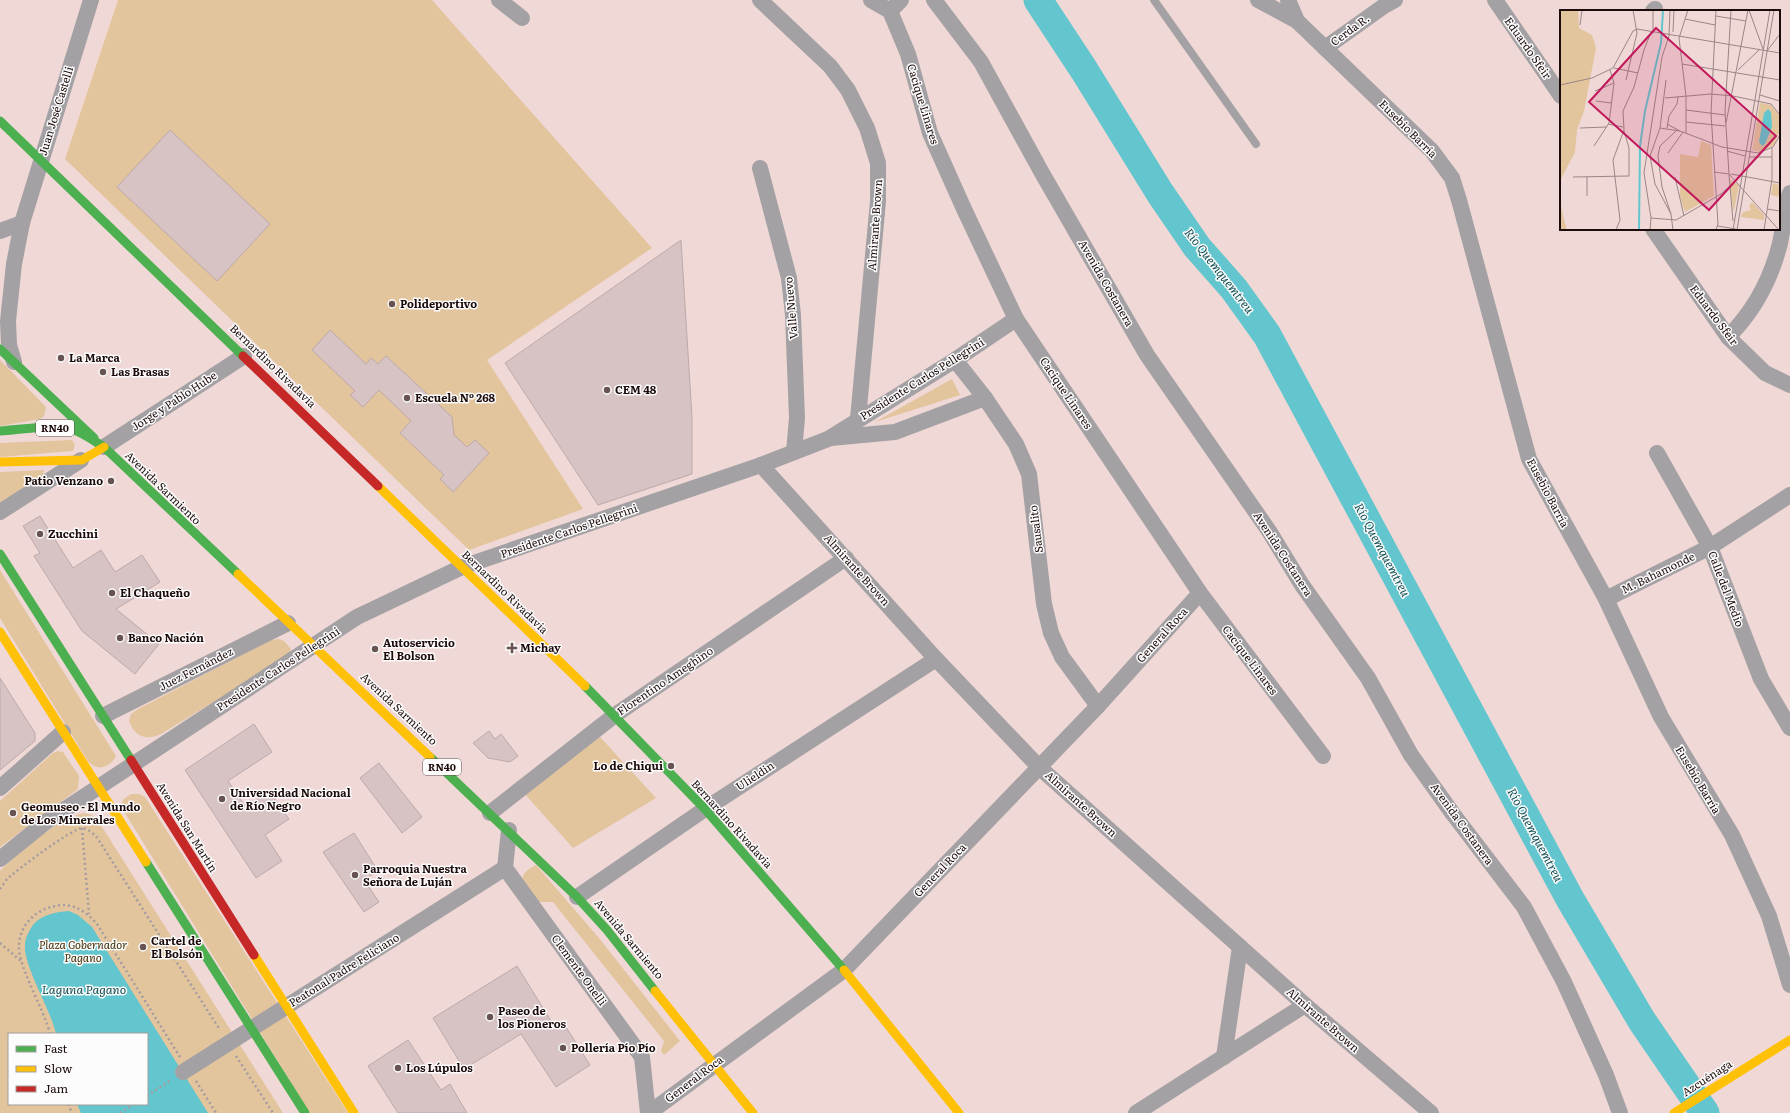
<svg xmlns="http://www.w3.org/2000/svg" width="1790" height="1113" viewBox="0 0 1790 1113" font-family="Literata,serif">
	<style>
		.green { fill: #e2c49d; fill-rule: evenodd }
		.water { fill: #63c6ce }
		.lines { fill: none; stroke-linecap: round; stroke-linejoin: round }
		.river { stroke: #63c6ce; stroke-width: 29 }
		.building { fill: #d7c3c4; stroke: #bda9aa }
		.path { stroke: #a59c9f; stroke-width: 2.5; stroke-dasharray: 2 3; stroke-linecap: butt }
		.lane { stroke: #a4a1a4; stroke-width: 8 }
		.street { stroke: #a4a1a4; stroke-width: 16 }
		.fast { stroke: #4caf50; stroke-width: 9 }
		.slow { stroke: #ffc107; stroke-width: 9 }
		.jam { stroke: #c62828; stroke-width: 9 }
		.poi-dot { fill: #675352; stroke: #fcfcfc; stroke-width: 1.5 }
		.labels { text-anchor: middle; stroke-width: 3; stroke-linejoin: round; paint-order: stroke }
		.shield { fill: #fcfcfc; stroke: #605353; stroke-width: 1 }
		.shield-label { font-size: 10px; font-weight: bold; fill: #1d0b0b }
		.street-label { font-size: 11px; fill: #1d0b0b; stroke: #fcfcfc }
		.poi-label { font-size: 11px; font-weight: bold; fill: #1d0b0b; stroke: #fcfcfc; text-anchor: start }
		.park-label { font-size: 11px; font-style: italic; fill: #412f07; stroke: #fcfcfc }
		.water-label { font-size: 12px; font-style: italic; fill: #0f4d52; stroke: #fcfcfc }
		.inset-river { fill: none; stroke: #63c6ce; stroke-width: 2 }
		.inset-road { fill: none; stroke: #9c8685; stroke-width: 1 }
		.view { fill: #c2185b; fill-opacity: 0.15; stroke: #c2185b; stroke-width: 2 }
		.inset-edge { fill: none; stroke: #1d0b0b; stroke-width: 2 }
	</style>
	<rect width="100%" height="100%" fill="#f0d8d6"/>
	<g class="green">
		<polygon points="118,0 432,0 652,248 487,360 583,509 469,550 65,159"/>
		<polygon points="0,360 46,407 44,416 40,419 0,426"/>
		<polygon points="952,379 960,395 875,422"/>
		<polygon points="72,440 75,445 73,451 0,457 0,443"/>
		<polygon points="44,470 43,475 0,503 0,472"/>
		<path d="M0,570L116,756C110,768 97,772 88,761L0,618Z"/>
		<path d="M278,639L284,641L291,649L289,656L161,734C146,741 135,737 129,721L131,714L138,709L271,640Z"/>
		<polygon points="600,737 656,798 573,848 524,793"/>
		<polygon points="58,751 63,752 79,776 78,789 0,847 0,801 53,753"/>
		<polygon points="131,794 139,794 145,797 348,1113 310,1113 120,805 124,799"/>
		<path d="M84,813L92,815L104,830L283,1113H0V871C17,853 60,817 84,813ZM9,1034H147V1104H9Z"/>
		<path d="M536,865L599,938L680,1041L664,1055L661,1051L664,1041L553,902H538L522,881C523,872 528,869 536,865Z"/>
	</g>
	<path class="water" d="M69,911L78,915L92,927L208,1113H81L77,1104H147V1034H56C51,1010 23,965 25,945C25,939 28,933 31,928C39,915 55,912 69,911Z"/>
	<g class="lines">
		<polyline class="river" points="1038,0 1084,70 1160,193 1197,247 1234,289 1267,335 1570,899 1642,1021 1705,1113"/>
	</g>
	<g class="building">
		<polygon points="170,130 270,224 217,281 117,187"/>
		<polygon points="681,240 692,417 692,474 598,505 505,363"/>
		<polygon points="330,330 366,364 371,358 378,364 386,356 452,417 454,435 467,447 475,440 489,453 453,492 440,479 444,475 400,433 411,421 379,390 363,407 350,395 355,391 312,350"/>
		<polygon points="40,516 73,568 101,550 115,572 142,555 160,582 116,609 159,644 135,674 82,631 34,556 40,553 23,526"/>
		<polygon points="0,678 35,733 35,741 0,770"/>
		<polygon points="254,724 272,752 228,781 246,807 269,791 289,819 265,835 282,861 256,878 185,770"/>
		<polygon points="489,731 495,739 501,734 518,756 510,762 488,758 473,743"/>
		<polygon points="379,763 422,817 402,833 360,778"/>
		<polygon points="354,833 378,871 364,880 379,902 364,912 323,852"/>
		<polygon points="517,966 556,1029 564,1024 590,1065 556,1087 521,1034 464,1069 433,1018"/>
		<polygon points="408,1040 441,1090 450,1084 467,1113 398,1113 368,1066"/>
	</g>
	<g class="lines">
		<g class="path">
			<polyline points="82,828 89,914"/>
			<path d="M0,889C2,886 5,882 7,879C17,870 72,828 83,828C88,829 92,833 96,836L220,1030"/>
			<polyline points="0,943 21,961"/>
			<path d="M50,1034C45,1011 17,965 19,945C20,925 35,910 55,906C72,902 86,911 97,924L180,1057"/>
			<polyline points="236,1056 273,1113"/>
			<polyline points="196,1081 216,1113"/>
			<polyline points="147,1096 171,1080"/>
			<polyline points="68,1104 72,1113"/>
			<polyline points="120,1113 134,1104"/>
		</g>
		<polyline class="lane" points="1154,0 1256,144"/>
		<g class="street">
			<polyline points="499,0 522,18"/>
			<polyline points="760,0 830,66 848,90 867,128 878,163 878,201 858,419"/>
			<polyline points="871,0 890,11 908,54 930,133 964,209 1016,319 1200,593 1323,756"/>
			<polyline points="934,0 981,62 1042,173 1147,355 1269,531 1302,585 1368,678 1411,755 1453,814 1524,907 1564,982 1606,1075 1620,1113"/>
			<polyline points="1258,0 1297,21"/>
			<polyline points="1288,0 1297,21 1432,151 1452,178 1459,200 1529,459 1606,599 1661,717 1732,835 1769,916 1790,985"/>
			<polyline points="1495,0 1561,96"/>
			<polyline points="890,11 901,0"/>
			<polyline points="1653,11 1655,9"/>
			<polyline points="1325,48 1384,6 1395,0"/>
			<polyline points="760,168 789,278 793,315 797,418 794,452"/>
			<polyline points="1653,229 1728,337 1765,373 1790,385"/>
			<polyline points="0,231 22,223"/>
			<path d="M1728,337C1752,313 1770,281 1779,247C1784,229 1783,210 1790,193"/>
			<polyline points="955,360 985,398 1016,444 1029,474 1044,604 1051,633 1062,657 1098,706"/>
			<polyline points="14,362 9,345 8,321 14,264 22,223 91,0"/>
			<polyline points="831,438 895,432 985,398"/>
			<polyline points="104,447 244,356"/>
			<polyline points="1657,453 1710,547 1761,679 1790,728"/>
			<polyline points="761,465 936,659 1039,767 1305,1005 1431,1113"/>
			<polyline points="0,512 81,460"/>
			<polyline points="1606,599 1710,547 1790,495"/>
			<polyline points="103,716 288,623"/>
			<polyline points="0,788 63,732"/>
			<polyline points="490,813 615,715 846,558"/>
			<polyline points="509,830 505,868 642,1057 648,1113"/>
			<polyline points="0,859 47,821 357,617 462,567 761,465 828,439 955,360 1016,319"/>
			<polyline points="577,897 705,809 936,659"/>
			<polyline points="1224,1057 1240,947"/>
			<polyline points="183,1072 505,868"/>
			<polyline points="649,1113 844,970 1098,706 1200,593"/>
			<polyline points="1136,1113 1305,1005"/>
		</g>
		<g class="fast">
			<polyline points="0,121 243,356"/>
			<polyline points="0,349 94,438"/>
			<path d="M0,431C20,430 56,423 74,430C85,434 94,441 104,447L238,574"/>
			<polyline points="0,554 131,760"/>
			<polyline points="585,686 705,809 844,970"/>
			<polyline points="430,757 577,897 607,930 655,991"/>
			<polyline points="146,862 305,1113"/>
		</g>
		<g class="slow">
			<polyline points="0,462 82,460 104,447"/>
			<polyline points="378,486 585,686"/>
			<polyline points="238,574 430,757"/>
			<polyline points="0,632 146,862"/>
			<polyline points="254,955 354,1113"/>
			<polyline points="844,970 959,1113"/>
			<polyline points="655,991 753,1113"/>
			<polyline points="1674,1113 1790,1040"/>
		</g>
		<g class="jam">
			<polyline points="243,356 378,486"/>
			<polyline points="131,760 254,955"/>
		</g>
	</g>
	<g class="poi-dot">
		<circle cx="392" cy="304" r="4"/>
		<circle cx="61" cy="358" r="4"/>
		<circle cx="103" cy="372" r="4"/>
		<circle cx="607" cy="390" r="4"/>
		<circle cx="407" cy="398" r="4"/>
		<circle cx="111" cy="481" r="4"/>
		<circle cx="40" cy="534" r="4"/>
		<circle cx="112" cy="593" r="4"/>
		<circle cx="120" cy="638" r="4"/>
		<path d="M510 642h4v4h4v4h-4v4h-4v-4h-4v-4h4z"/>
		<circle cx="375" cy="649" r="4"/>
		<circle cx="671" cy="766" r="4"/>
		<circle cx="222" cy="799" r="4"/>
		<circle cx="13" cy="813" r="4"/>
		<circle cx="355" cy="875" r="4"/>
		<circle cx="143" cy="947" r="4"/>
		<circle cx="490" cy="1017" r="4"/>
		<circle cx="563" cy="1048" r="4"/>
		<circle cx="398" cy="1068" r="4"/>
	</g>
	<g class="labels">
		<g class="shield">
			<rect x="36" y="420" width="38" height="16" rx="3"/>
			<rect x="423" y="759" width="38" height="16" rx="3"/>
		</g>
		<g class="shield-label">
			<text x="55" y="432">RN40</text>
			<text x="442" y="771">RN40</text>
		</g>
		<g class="street-label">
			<text transform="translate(1350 30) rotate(-36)" y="4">Cerda R.</text>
			<text transform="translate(1528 48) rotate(55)" y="4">Eduardo Sfeir</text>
			<text transform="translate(923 104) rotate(73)" y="4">Cacique Linares</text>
			<text transform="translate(56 111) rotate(-73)" y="4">Juan José Castelli</text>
			<text transform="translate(1408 129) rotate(45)" y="4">Eusebio Barría</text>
			<text transform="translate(875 225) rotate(-86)" y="4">Almirante Brown</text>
			<text transform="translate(1106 283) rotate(60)" y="4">Avenida Costanera</text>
			<text transform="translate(791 308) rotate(-95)" y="4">Valle Nuevo</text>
			<text transform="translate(1714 315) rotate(53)" y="4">Eduardo Sfeir</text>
			<text transform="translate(273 366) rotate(44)" y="4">Bernardino Rivadavia</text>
			<text transform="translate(922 379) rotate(-32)" y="4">Presidente Carlos Pellegrini</text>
			<text transform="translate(1066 393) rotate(56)" y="4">Cacique Linares</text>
			<text transform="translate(174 401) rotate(-33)" y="4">Jorge y Pablo Hube</text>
			<text transform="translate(163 488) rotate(44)" y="4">Avenida Sarmiento</text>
			<text transform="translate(1548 493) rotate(62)" y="4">Eusebio Barría</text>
			<text transform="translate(1036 529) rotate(-97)" y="4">Sausalito</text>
			<text transform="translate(569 531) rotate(-19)" y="4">Presidente Carlos Pellegrini</text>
			<text transform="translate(1283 554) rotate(57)" y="4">Avenida Costanera</text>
			<text transform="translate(857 570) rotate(48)" y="4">Almirante Brown</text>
			<text transform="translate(1658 573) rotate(-26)" y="4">M. Bahamonde</text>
			<text transform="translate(1726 589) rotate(69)" y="4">Calle del Medio</text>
			<text transform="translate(505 592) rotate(44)" y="4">Bernardino Rivadavia</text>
			<text transform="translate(1162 635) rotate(-48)" y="4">General Roca</text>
			<text transform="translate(1250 660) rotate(53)" y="4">Cacique Linares</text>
			<text transform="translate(196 669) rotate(-27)" y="4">Juez Fernández</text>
			<text transform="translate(278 669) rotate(-33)" y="4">Presidente Carlos Pellegrini</text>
			<text transform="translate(665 681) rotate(-34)" y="4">Florentino Ameghino</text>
			<text transform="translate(399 709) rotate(43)" y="4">Avenida Sarmiento</text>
			<text transform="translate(755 776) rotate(-33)" y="4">Ulieldin</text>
			<text transform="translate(1698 780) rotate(59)" y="4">Eusebio Barría</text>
			<text transform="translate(1081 804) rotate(42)" y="4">Almirante Brown</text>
			<text transform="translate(732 824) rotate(48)" y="4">Bernardino Rivadavia</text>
			<text transform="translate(1462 824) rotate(54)" y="4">Avenida Costanera</text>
			<text transform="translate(187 827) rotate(58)" y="4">Avenida San Martín</text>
			<text transform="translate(940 870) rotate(-46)" y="4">General Roca</text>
			<text transform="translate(629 939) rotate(50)" y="4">Avenida Sarmiento</text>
			<text transform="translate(344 970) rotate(-32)" y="4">Peatonal Padre Feliciano</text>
			<text transform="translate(579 970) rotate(54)" y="4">Clemente Onelli</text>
			<text transform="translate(1323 1020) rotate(41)" y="4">Almirante Brown</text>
			<text transform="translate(1707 1078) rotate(-33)" y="4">Azcuénaga</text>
			<text transform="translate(694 1079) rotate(-37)" y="4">General Roca</text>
		</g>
		<g class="poi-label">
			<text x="400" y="308">Polideportivo</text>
			<text x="69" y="362">La Marca</text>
			<text x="111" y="376">Las Brasas</text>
			<text x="615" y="394">CEM 48</text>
			<text x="415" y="402">Escuela Nº 268</text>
			<text x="103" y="485" text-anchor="end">Patio Venzano</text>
			<text x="48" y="538">Zucchini</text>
			<text x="120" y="597">El Chaqueño</text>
			<text x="128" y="642">Banco Nación</text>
			<text x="383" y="647">Autoservicio<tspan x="383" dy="13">El Bolson</tspan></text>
			<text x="520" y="652">Michay</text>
			<text x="663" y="770" text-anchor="end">Lo de Chiqui</text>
			<text x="230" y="797">Universidad Nacional<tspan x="230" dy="13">de Río Negro</tspan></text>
			<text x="21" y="811">Geomuseo - El Mundo<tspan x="21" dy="13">de Los Minerales</tspan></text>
			<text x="363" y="873">Parroquia Nuestra<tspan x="363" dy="13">Señora de Luján</tspan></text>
			<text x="151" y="945">Cartel de<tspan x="151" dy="13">El Bolsón</tspan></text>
			<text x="498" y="1015">Paseo de<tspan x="498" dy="13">los Pioneros</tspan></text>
			<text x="571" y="1052">Pollería Pío Pío</text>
			<text x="406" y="1072">Los Lúpulos</text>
		</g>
		<g class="park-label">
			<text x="83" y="949">Plaza Gobernador<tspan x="83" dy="13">Pagano</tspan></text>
		</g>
		<g class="water-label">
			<text transform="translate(1219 271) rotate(52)" y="4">Río Quemquemtreu</text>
			<text transform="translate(1382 550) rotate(62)" y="4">Río Quemquemtreu</text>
			<text transform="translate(1535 835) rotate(62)" y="4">Río Quemquemtreu</text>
			<text x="84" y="994">Laguna Pagano</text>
		</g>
	</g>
	<g transform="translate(1560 10)">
		<rect width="220" height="220" fill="#f0d8d6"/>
		<path d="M0,0H18L19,18L32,25L36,38L24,101L17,120L15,142L0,171ZM200,93L211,95L219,105L220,120L214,135L200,142L192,140ZM141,131L151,135L154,186L125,202L120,187V144L138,147ZM170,170L179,175L174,200H173ZM213,173L220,175V187L211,185ZM0,192L4,209L7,220H0ZM192,192L204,205V210L181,207L183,202L191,200L189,196Z" fill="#e2c49d"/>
		<path d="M208,99L211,102L212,117L205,134L202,136L199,132L204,103Z" fill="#63c6ce"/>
		<path class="inset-river" d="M79,220L80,136L85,101L101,33L103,0"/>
		<path class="inset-road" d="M93,0V23M156,0L151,103L158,214L156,220M171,0L165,101L169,164L219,220M189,0L203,39M156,6L186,11M125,9L155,15M20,15L22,0M113,22L114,0M207,41L220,24M122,54L220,70M54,58L78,63M178,60L199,40M66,70L77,23L73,0M106,70L100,118L90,146L95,174L111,204L113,220M0,75L32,68L53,58L73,21L77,19L220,43M35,81L54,73M200,85L220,91M105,88L151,84L173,86L211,94L220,105M36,91L51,93M126,100L165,105M126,112L165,116M166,113L188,0M48,114L63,117M107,114L120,121M20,118L47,117M100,118L120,121L162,137L198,143L213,137L220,125M107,118L109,106L117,94L118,87M126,123V86L119,28L128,0M34,136L49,113L54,73L50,60M167,141L185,146M108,143L123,122M189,147H212M154,162L169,164M171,164L220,173M169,165L173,211M13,167L69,166V138L64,121M115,167L124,206M27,186V167M207,199L220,201M111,204L102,177L98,146L100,136L117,120M91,208L116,210L161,184L170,176M158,216L181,220M56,220L60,210L53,150L64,120L63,101L74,77L84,40L91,22M90,220L91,208L84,163L102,47L109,26L110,0M173,220L210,0M177,220L214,0M204,220L212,169V138"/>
		<path class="view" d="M96,18L216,126L149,200L29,92Z"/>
		<rect width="220" height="220" class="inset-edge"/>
	</g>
	<rect x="8" y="1033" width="140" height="72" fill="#fcfcfc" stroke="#a39c9c"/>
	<rect x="16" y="1046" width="20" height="6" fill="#4caf50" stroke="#a39c9c"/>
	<text x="44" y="1053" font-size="12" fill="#1d0b0b">Fast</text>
	<rect x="16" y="1066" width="20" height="6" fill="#ffc107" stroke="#a39c9c"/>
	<text x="44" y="1073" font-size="12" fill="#1d0b0b">Slow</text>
	<rect x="16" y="1086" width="20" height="6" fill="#c62828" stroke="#a39c9c"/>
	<text x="44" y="1093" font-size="12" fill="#1d0b0b">Jam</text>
</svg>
